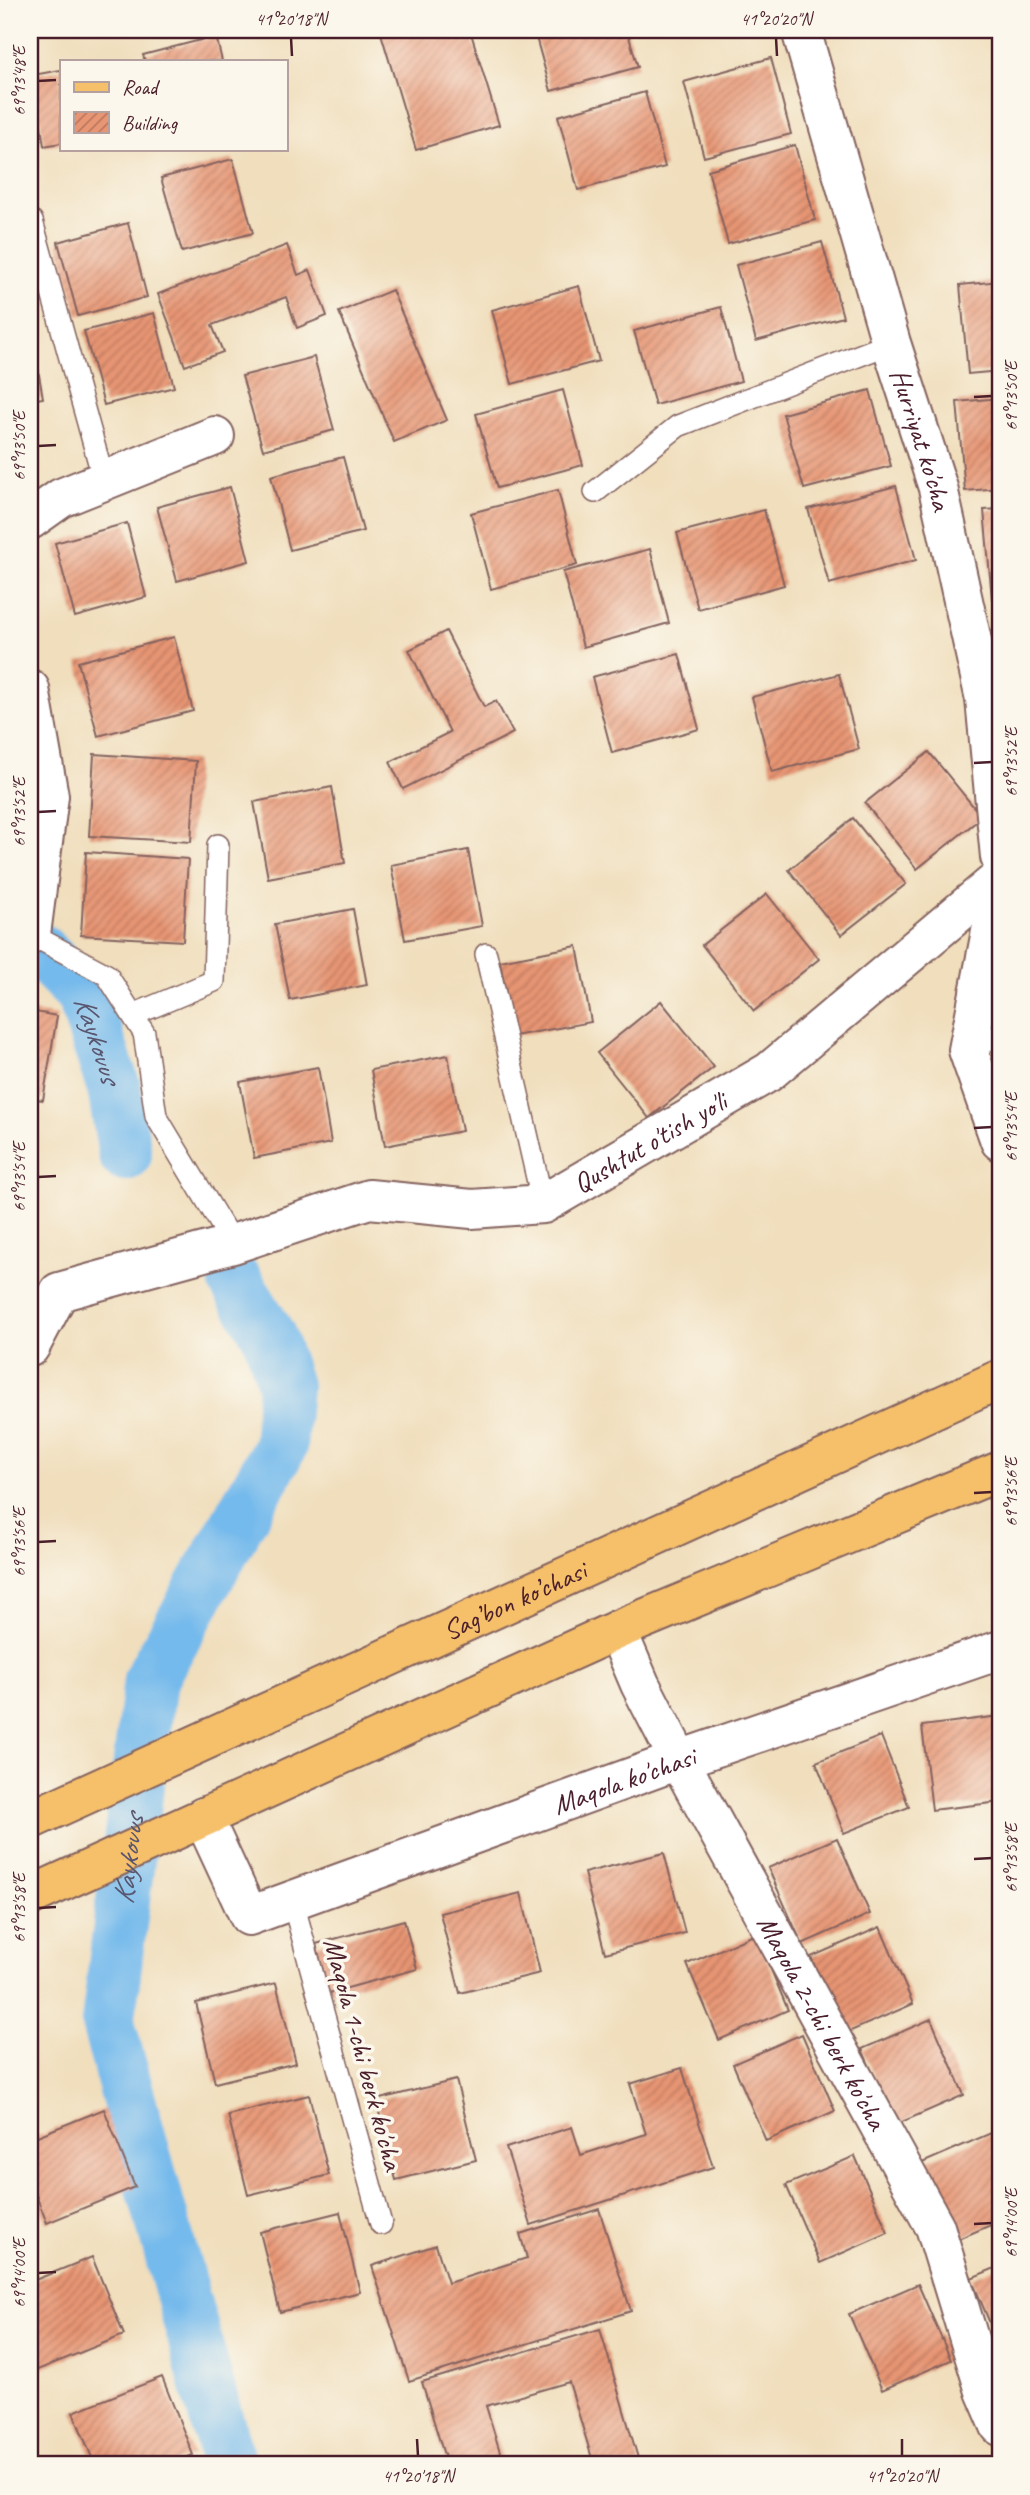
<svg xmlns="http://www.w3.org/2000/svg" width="1030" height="2495" viewBox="0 0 1030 2495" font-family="Caveat,sans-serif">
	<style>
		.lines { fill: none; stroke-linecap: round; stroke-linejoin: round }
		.canal { stroke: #75baec; stroke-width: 54 }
		.building { fill: url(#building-hatch) }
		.lane-casing { stroke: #84625e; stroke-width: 24 }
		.street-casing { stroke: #84625e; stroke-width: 42 }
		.primary-casing { stroke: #84625e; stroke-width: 42 }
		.lane { stroke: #fff; stroke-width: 21 }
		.street { stroke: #fff; stroke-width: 38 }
		.primary { stroke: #f6c06b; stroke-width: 38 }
		.ticks { fill: none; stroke: #4a1f2b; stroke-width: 2.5 }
		.labels { text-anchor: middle; stroke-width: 7; stroke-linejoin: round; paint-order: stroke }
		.street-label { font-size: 28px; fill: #4a1f2b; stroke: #fbf7ec }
		.water-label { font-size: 30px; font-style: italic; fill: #59556f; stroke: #fbf7ec }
		.neatline { fill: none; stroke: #4a1f2b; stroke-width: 2.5 }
		.ticks-label { font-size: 18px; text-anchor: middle; fill: #4a1f2b }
	</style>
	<defs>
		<pattern id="building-hatch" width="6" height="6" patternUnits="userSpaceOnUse" patternTransform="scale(1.75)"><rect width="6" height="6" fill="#e79573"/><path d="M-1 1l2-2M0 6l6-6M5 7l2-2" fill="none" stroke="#bd795f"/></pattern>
	</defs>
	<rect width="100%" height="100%" fill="#fbf7ec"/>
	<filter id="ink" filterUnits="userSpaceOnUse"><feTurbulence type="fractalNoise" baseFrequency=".0143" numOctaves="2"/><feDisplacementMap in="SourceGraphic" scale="14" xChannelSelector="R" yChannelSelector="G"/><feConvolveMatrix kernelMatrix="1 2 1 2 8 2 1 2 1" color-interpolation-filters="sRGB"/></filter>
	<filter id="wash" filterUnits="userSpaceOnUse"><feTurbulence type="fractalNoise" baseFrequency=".00686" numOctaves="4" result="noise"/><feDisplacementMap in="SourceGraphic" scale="28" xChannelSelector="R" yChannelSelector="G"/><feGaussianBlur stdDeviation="1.57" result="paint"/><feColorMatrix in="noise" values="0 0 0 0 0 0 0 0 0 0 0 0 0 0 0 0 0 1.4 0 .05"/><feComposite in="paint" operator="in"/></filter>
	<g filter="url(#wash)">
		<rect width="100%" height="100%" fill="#f0debc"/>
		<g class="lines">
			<g class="canal">
				<path id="s1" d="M30,948L38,949L82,993L114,1088L125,1154"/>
				<path id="s2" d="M229,2465L108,2023L150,1680L280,1447L285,1386L269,1336L236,1282"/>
			</g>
		</g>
		<g id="blocks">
			<g class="building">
				<polygon points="380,30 470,30 499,125 416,150"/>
				<polygon points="534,30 627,30 638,67 551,91"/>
				<polygon points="216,36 222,61 145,61 143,55"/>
				<polygon points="771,58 791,134 704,157 684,82"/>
				<polygon points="61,70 61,143 44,146 33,75"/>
				<polygon points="645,92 665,167 578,190 558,116"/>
				<polygon points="795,145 815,220 728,244 708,170"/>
				<polygon points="233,159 253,233 182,252 161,178"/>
				<polygon points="128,223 147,297 78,316 58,242"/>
				<polygon points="822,242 843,317 756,341 736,265"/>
				<polygon points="287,245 298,275 310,270 327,316 297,328 286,297 212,325 223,352 185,366 158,294"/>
				<polygon points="1000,281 1000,371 968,374 960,285"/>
				<polygon points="579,286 599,361 512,384 492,310"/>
				<polygon points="392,290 447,420 394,442 339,312"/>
				<polygon points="721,307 741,381 655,405 634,331"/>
				<polygon points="154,313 174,387 104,405 84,331"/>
				<polygon points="30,323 43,398 30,400"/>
				<polygon points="314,357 334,430 263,450 242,376"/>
				<polygon points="563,390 583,465 497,488 476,414"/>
				<polygon points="870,390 891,466 804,489 783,414"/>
				<polygon points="1000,398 1000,488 965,491 957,402"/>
				<polygon points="343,457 363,531 290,550 271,476"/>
				<polygon points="896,486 916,560 829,584 808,509"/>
				<polygon points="230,487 249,561 177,581 157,507"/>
				<polygon points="558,490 577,565 491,589 471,513"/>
				<polygon points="1000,509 1000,598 992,599 984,510"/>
				<polygon points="764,510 784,585 698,609 677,533"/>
				<polygon points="127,523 146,597 75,617 55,543"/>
				<polygon points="650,549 669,623 583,647 563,572"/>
				<polygon points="446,631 484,707 496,701 513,733 403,789 390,762 450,732 409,650"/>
				<polygon points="174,637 193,711 98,736 78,662"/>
				<polygon points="679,654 699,729 612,753 592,677"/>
				<polygon points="839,674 859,749 772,772 752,697"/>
				<polygon points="929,752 982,817 917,869 865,803"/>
				<polygon points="94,754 196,761 191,842 89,836"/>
				<polygon points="332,787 345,863 268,878 254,802"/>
				<polygon points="853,818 906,884 841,935 789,870"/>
				<polygon points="468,850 482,926 405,940 391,865"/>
				<polygon points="86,852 188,859 183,941 81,935"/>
				<polygon points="767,894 819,959 754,1011 702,945"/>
				<polygon points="353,909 367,985 290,1000 275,924"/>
				<polygon points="577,946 591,1022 514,1036 500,961"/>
				<polygon points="661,1001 714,1067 649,1118 597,1053"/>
				<polygon points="30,1011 57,1016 43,1100 30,1098"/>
				<polygon points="448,1055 462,1131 385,1146 371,1070"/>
				<polygon points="318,1067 331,1143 254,1158 240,1082"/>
				<polygon points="1000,1716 1000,1802 932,1810 922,1726"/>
				<polygon points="881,1736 909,1807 844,1833 816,1762"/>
				<polygon points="837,1838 870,1914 802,1944 768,1868"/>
				<polygon points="664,1853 685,1933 605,1953 584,1873"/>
				<polygon points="521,1893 540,1973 460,1993 440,1913"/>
				<polygon points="404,1920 417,1969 329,1993 316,1944"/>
				<polygon points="880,1927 913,2004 844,2034 811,1957"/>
				<polygon points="756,1934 788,2010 719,2040 687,1964"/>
				<polygon points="276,1983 296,2063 215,2083 196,2003"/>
				<polygon points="931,2019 964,2095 895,2125 862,2049"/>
				<polygon points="802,2034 835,2111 766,2141 733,2064"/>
				<polygon points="682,2068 713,2167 531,2225 506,2148 572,2127 581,2155 646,2134 630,2084"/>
				<polygon points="456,2080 476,2160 396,2180 376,2100"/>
				<polygon points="309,2095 329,2175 248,2195 228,2115"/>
				<polygon points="104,2109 135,2187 47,2223 30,2180 30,2139"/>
				<polygon points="991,2133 1000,2154 1000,2221 956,2240 922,2163"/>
				<polygon points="855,2156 888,2233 820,2263 786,2185"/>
				<polygon points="599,2209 631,2311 409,2381 372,2266 436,2245 448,2283 527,2258 520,2234"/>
				<polygon points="340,2212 360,2292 280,2312 260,2232"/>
				<polygon points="92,2257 124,2335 35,2371 30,2357 30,2282"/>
				<polygon points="1000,2266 1000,2347 971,2278"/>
				<polygon points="918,2284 951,2360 882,2390 849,2314"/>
				<polygon points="600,2329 640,2465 594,2465 569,2382 486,2406 504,2465 447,2465 422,2382"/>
				<polygon points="162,2377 193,2455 168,2465 95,2465 73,2412"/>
			</g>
		</g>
	</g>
	<g filter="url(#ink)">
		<use href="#blocks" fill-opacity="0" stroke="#84625e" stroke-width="2"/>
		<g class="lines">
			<defs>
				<g id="lane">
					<polyline points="32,221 104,481"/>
					<polyline points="595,492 678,426 891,343"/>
					<polyline points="30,934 107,975 144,1033 156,1116 233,1244"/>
					<polyline points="486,954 543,1204"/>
					<polyline points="133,1015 214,981 218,845"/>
					<polyline points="968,1050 1000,1035"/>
					<polyline points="292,1899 381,2224"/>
				</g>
				<g id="street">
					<path id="s3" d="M801,30L891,343L938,488L985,699L1000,857"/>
					<polyline points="30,520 61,498 215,436"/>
					<polyline points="30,689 49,796 31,934"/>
					<polyline points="1000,885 968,1050 1000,1141"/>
					<path id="s4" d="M30,1347L59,1292L233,1244L369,1199L472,1209L543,1204L769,1072L1000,878"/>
					<path id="s5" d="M617,1630L640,1684L679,1760L935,2227L985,2391L1000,2426"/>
					<path id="s6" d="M203,1817L249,1916L679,1760L1000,1650"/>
				</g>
				<g id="primary">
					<path id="s7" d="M30,1820L1000,1379"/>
					<polyline points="30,1896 617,1630 1000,1471"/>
				</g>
			</defs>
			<use href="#lane" class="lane-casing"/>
			<use href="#street" class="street-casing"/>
			<use href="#primary" class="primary-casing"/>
			<use href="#lane" class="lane"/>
			<use href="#street" class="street"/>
			<use href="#primary" class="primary"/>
		</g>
	</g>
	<path class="ticks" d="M291,38L292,56M776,38L777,56M38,81L56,80M974,397L992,396M38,446L56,445M974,763L992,762M38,812L56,811M974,1128L992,1127M38,1177L56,1176M974,1493L992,1492M38,1542L56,1541M974,1859L992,1858M38,1908L56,1907M974,2224L992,2223M38,2273L56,2272M417,2439L418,2456M902,2439V2456"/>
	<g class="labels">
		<g class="street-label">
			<text dy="10" stroke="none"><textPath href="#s3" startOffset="427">Hurriyat ko'cha</textPath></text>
			<text dy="10" stroke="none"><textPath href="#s4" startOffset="684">Qushtut o'tish yo'li</textPath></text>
			<text dy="10" stroke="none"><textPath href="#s7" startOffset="532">Sag’bon ko’chasi</textPath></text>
			<text dy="10" stroke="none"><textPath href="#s6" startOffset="508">Maqola ko'chasi</textPath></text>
			<text dy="10" stroke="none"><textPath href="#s5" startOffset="443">Maqola 2-chi berk ko'cha</textPath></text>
			<text transform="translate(364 2054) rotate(75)" y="10">Maqola 1-chi berk ko'cha</text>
		</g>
		<g class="water-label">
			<text dy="10" stroke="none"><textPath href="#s1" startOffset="119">Kaykovus</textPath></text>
			<text dy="10" stroke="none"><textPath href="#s2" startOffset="623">Kaykovus</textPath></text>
		</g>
	</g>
	<rect width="1030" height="2495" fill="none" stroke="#fbf7ec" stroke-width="77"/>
	<rect x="60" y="60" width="228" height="91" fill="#fbf7ec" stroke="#b4a19f" stroke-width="2"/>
	<rect x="74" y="82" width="35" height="10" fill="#f6c06b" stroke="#b4a19f" stroke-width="2"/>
	<text x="122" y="94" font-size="21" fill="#4a1f2b">Road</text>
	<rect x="74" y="112" width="35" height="21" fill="url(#building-hatch)" stroke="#b4a19f" stroke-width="2"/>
	<text x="122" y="130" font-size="21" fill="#4a1f2b">Building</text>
	<rect x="38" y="38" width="954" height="2418" class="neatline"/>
	<g class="ticks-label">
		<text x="291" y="25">41°20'18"N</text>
		<text x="776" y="25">41°20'20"N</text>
		<text transform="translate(19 81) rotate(-90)" y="6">69°13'48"E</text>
		<text transform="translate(1011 396) rotate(-90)" y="6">69°13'50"E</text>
		<text transform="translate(19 446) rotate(-90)" y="6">69°13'50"E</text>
		<text transform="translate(1011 762) rotate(-90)" y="6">69°13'52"E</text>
		<text transform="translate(19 812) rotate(-90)" y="6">69°13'52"E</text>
		<text transform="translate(1011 1127) rotate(-90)" y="6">69°13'54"E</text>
		<text transform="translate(19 1177) rotate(-90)" y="6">69°13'54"E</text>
		<text transform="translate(1011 1492) rotate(-90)" y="6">69°13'56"E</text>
		<text transform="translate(19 1542) rotate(-90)" y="6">69°13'56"E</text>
		<text transform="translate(1011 1858) rotate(-90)" y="6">69°13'58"E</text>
		<text transform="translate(19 1908) rotate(-90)" y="6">69°13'58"E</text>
		<text transform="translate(1011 2223) rotate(-90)" y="6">69°14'00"E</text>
		<text transform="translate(19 2273) rotate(-90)" y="6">69°14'00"E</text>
		<text x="418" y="2482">41°20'18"N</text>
		<text x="902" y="2482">41°20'20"N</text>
	</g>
</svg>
